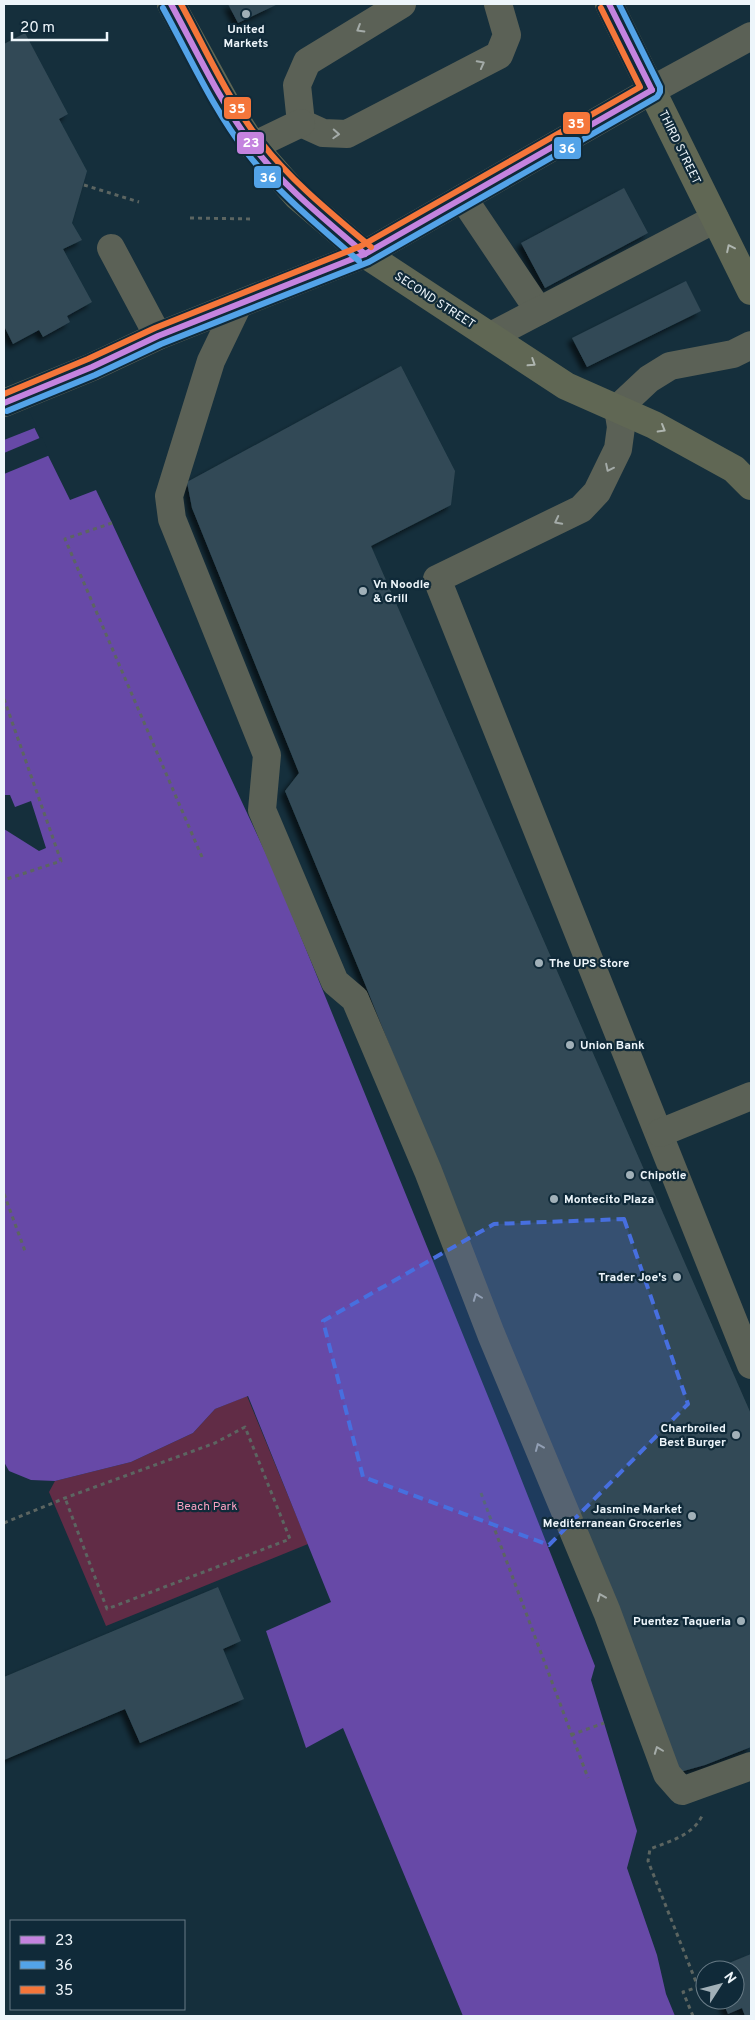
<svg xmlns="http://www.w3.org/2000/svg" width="755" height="2020" viewBox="0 0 755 2020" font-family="Overpass,sans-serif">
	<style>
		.green { fill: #612c46 }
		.water { fill: #6749a7 }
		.pier { fill: #152f3c }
		.building { fill: #324a56; filter: url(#shadow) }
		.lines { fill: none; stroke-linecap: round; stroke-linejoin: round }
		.path { stroke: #5c6561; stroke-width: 3; stroke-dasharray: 4 4; stroke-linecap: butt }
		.minor { stroke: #5b6156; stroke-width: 28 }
		.major { stroke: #606754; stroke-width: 28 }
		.bus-1-casing { stroke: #102a39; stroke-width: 10 }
		.bus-2-casing { stroke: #102a39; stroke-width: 10 }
		.bus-3-casing { stroke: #102a39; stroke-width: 10 }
		.bus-1 { stroke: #c483df; stroke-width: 6 }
		.bus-2 { stroke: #53a3e8; stroke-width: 6 }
		.bus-3 { stroke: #f5763a; stroke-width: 6 }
		.oneway { stroke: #a4aba8 }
		.oneway2 { stroke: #aeb5af }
		.marked { fill: #476fdf; fill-opacity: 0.2; stroke: #476fdf; stroke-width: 4; stroke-dasharray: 10 6; stroke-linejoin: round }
		.poi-dot { fill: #a1b0b8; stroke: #102a39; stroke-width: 2 }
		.labels { text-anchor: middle; stroke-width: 4.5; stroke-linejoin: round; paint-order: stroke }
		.poi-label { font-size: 12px; font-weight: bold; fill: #edf5fa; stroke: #102a39; text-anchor: start }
		.street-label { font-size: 12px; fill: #edf5fa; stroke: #102a39 }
		.park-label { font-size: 12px; fill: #f8a0c0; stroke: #102a39 }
		.line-badge { stroke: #102a39; stroke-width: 2 }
		.badge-label { font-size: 14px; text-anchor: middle; font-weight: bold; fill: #fff }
	</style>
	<defs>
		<filter id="shadow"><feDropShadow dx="-4.5" dy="4.5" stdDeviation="2.5" flood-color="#0009"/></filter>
	</defs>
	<rect width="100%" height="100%" fill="#152f3c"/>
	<polygon class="green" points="247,1396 308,1544 106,1626 49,1492 55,1481 131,1462 193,1433 215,1409"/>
	<polygon class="water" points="4,366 70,500 96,490 112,523 275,873 507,1443 595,1666 591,1680 637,1831 627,1868 657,1955 666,1994 675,2016 463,2016 343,1728 306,1748 266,1631 331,1602 248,1396 215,1409 193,1433 131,1462 55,1481 31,1480 9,1471 4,1462"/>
	<g class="pier">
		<polygon points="6,365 37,427 4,440 4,366"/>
		<polygon points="42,437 50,455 4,474 4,453"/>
		<polygon points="4,795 10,795 15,807 31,801 46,848 39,851 4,829"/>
	</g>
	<g class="building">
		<polygon points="228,4 278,4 238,23"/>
		<polygon points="25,33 68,114 59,119 87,171 72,223 82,240 63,249 92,302 67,316 70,322 43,337 39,330 13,344 4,326 4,44"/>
		<polygon points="624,188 648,233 545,288 521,243"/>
		<polygon points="686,281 701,311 587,367 572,338"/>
		<polygon points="401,366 455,471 451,505 371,546 751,1414 751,1747 705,1765 680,1772 365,984 285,791 299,773 192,508 187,482"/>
		<polygon points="218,1587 241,1641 223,1649 244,1699 140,1743 125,1709 4,1760 4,1677"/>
		<polygon points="751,1954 751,2016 745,2016 742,2008 728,2014 722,2000 735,2000 735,1970 712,1970"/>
	</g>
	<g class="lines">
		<g class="path">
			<polyline points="84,185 139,202"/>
			<polyline points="190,218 254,219"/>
			<polyline points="112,523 65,539 202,857"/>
			<polyline points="4,699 61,861 4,880"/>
			<polyline points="4,1194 25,1251"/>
			<polyline points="481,1493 588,1778"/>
			<polyline points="4,1523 65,1498 215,1443 245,1427 290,1539 107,1609 65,1498"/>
			<polyline points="571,1735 604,1723"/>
			<path d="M693,2016L683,1992L698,1987L648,1861L650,1849C670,1841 692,1836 702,1816"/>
		</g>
		<g class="minor">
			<polyline points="402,4 307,62 297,85 301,123 323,133 347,134 499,55 507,35 498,4"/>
			<polyline points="253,146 301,123"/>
			<polyline points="463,198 539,311"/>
			<polyline points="111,248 158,336"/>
			<polyline points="238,305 211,361 169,496 172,519 267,755 262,810 335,982 355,999 428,1171 491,1334 607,1612 667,1774 682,1791 751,1766"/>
			<polyline points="491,336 715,219"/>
			<polyline points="751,345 733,354 670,366 649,379 618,408 621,427 618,449 597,492 581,509 437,579 751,1365"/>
			<polyline points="4,403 92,367 158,336 365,254 652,90 751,36"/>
			<polyline points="660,1133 751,1096"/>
		</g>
		<g class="major">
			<polyline points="171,4 225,102 253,146 297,196 365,254 566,386 654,425 734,469 751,486"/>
			<polyline points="609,4 751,291"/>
		</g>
		<defs>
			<g id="bus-1">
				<path d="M171,4C197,52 220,102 253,146C284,187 326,220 365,254"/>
				<polyline points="609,4 652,90"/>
				<polyline points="4,403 92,367 158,336 365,254 652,90"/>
			</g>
			<g id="bus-2">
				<path d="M163,8C190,57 213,109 247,153C279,194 320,227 359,261"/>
				<polyline points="7,411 95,375 161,344 369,262 657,97 660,92 660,87 619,4"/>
			</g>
			<g id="bus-3">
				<path d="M181,4C206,50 228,100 261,142C292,182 332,214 371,247"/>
				<polyline points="4,394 88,359 155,328 361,246 640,87 601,8"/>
			</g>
		</defs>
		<use href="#bus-1" class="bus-1-casing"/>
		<use href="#bus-2" class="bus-2-casing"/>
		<use href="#bus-3" class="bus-3-casing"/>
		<use href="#bus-1" class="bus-1"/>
		<use href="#bus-2" class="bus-2"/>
		<use href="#bus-3" class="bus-3"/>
	</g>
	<defs><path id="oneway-chevron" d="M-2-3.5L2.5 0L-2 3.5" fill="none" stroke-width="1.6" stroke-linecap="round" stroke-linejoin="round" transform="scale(1.25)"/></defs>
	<g class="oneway">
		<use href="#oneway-chevron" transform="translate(360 29) rotate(149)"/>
		<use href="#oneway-chevron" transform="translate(481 64) rotate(-28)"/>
		<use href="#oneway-chevron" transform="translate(336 134) rotate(3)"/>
		<use href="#oneway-chevron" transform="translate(609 468) rotate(116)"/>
		<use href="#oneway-chevron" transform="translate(558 521) rotate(153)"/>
		<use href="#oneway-chevron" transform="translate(477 1297) rotate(-111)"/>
		<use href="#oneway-chevron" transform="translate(539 1447) rotate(-113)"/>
		<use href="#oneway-chevron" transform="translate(601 1597) rotate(-113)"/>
		<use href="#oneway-chevron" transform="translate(658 1750) rotate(-111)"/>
	</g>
	<g class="oneway2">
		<use href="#oneway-chevron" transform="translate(730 248) rotate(-116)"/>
		<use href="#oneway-chevron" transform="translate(532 363) rotate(33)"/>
		<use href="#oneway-chevron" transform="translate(662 429) rotate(30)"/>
	</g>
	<path class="marked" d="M624,1219L688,1404L549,1545L363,1477L323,1321L494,1224Z"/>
	<g class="poi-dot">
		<circle cx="246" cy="14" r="5"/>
		<circle cx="363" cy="591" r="5"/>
		<circle cx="539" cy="963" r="5"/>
		<circle cx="570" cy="1045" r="5"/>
		<circle cx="630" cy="1175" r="5"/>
		<circle cx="554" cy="1199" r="5"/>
		<circle cx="677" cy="1277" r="5"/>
		<circle cx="736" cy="1435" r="5"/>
		<circle cx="692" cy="1516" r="5"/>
		<circle cx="741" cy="1621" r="5"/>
	</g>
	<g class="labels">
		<g class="poi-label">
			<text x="246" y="33" text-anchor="middle">United<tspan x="246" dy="14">Markets</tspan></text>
			<text x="373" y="588">Vn Noodle<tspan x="373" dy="14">&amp; Grill</tspan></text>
			<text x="549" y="967">The UPS Store</text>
			<text x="580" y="1049">Union Bank</text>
			<text x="640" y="1179">Chipotle</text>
			<text x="564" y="1203">Montecito Plaza</text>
			<text x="667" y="1281" text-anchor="end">Trader Joe's</text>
			<text x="726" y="1432" text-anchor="end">Charbroiled<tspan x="726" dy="14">Best Burger</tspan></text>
			<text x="682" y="1513" text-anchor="end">Jasmine Market<tspan x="682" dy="14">Mediterranean Groceries</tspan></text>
			<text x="731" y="1625" text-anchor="end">Puentez Taqueria</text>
		</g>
		<g class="street-label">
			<text transform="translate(680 147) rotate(64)" y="4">THIRD STREET</text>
			<text transform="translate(435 300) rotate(33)" y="4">SECOND STREET</text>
		</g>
		<g class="park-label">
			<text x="207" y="1510">Beach Park</text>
		</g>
	</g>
	<g class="line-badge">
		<rect x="223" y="96" width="29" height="24" rx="5" fill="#f5763a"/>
		<rect x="562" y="111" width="29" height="24" rx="5" fill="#f5763a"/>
		<rect x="236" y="131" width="29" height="24" rx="5" fill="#c483df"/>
		<rect x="553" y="136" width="29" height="24" rx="5" fill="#53a3e8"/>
		<rect x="253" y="165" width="29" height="24" rx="5" fill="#53a3e8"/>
	</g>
	<g class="badge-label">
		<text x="237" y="113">35</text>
		<text x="576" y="128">35</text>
		<text x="251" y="147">23</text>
		<text x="567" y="153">36</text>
		<text x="268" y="182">36</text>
	</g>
	<rect width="755" height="2020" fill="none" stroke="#edf5fa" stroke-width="10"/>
	<rect x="10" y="1920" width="175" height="90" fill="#102a39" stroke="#687b86"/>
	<rect x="20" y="1936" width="25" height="8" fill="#c483df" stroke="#687b86"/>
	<text x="55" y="1945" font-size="15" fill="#edf5fa">23</text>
	<rect x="20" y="1961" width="25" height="8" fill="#53a3e8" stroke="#687b86"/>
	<text x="55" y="1970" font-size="15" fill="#edf5fa">36</text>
	<rect x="20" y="1986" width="25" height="8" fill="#f5763a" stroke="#687b86"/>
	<text x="55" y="1995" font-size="15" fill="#edf5fa">35</text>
	<g transform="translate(720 1985) rotate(54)"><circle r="24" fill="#102a39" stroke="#687b86"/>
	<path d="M0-4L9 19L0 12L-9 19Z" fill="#a1b0b8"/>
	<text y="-8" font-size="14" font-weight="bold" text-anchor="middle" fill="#edf5fa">N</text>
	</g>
	<path d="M12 32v8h95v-8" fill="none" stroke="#edf5fa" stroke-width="2.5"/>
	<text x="20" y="32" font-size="15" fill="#edf5fa" stroke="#102a39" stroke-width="4" paint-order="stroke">20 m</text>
</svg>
